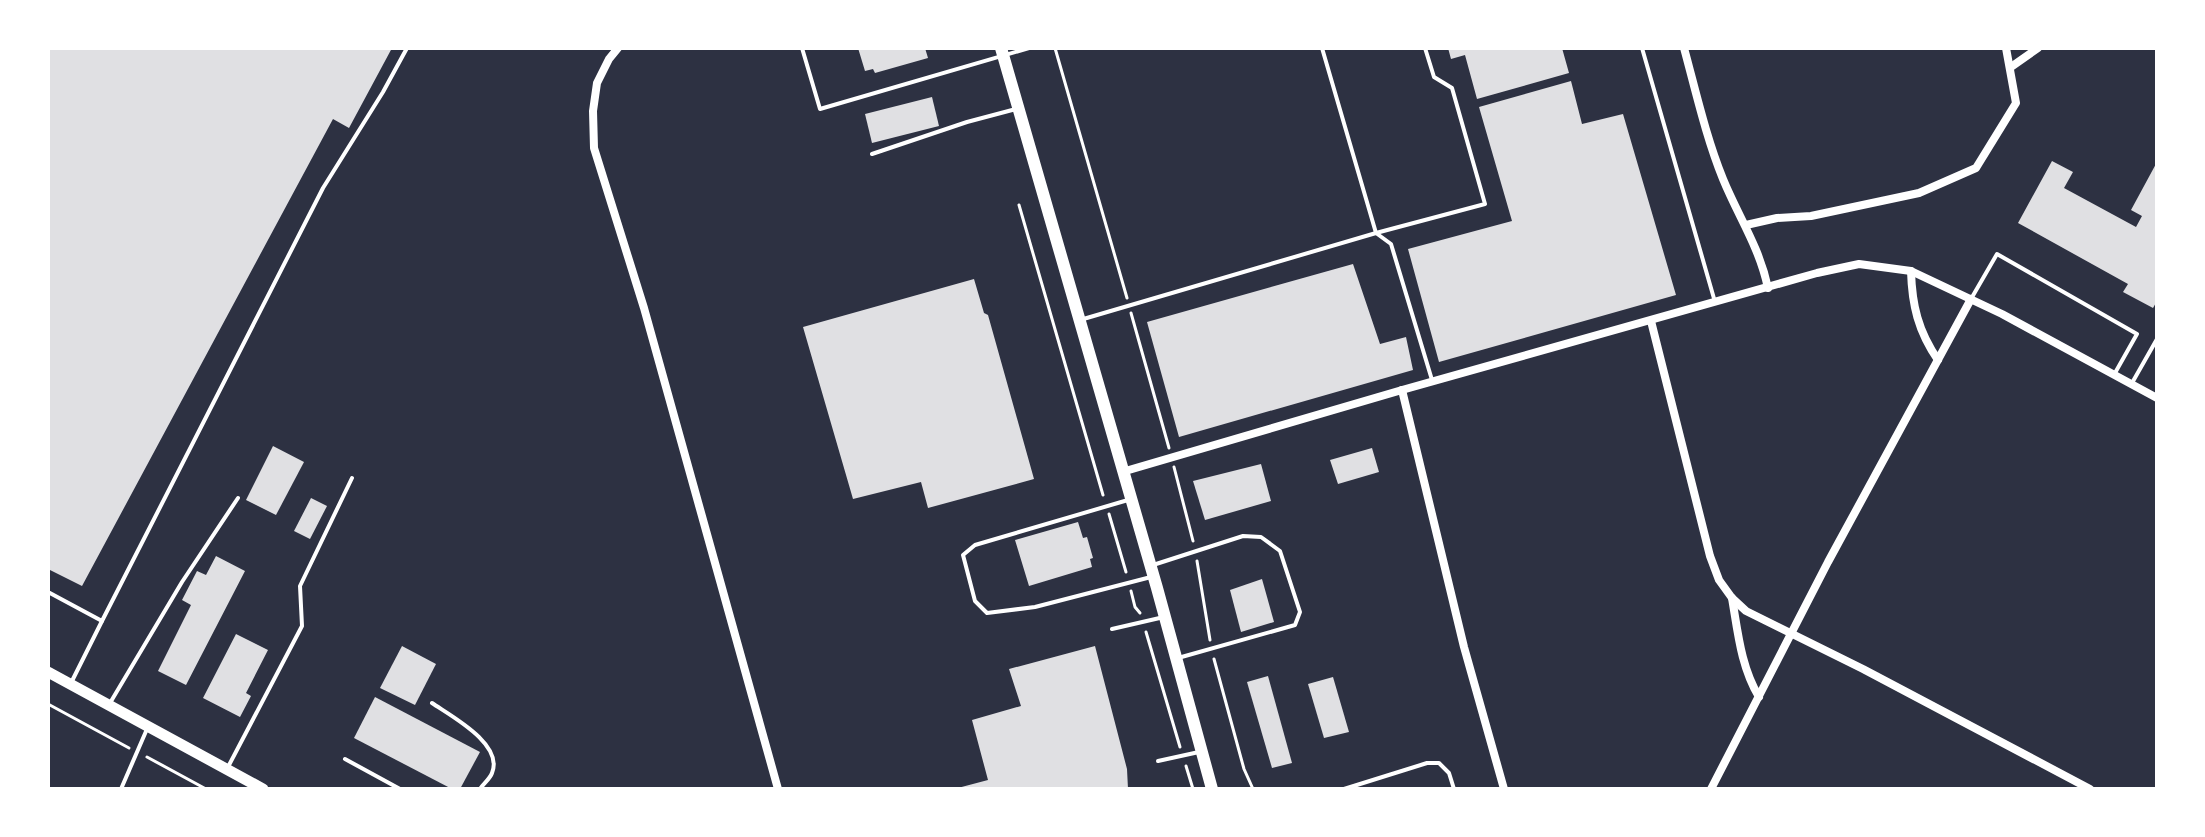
<svg xmlns="http://www.w3.org/2000/svg" width="2205" height="837" viewBox="0 0 2205 837" font-family="Rubik,sans-serif">
	<style>
		.building { fill: #e0e0e3 }
		.lines { fill: none; stroke-linecap: round; stroke-linejoin: round }
		.path { stroke: #fff; stroke-width: 3 }
		.service { stroke: #fff; stroke-width: 4 }
		.minor { stroke: #fff; stroke-width: 8 }
		.secondary { stroke: #fff; stroke-width: 11 }
		.primary { stroke: #fff; stroke-width: 12 }
	</style>
	<rect width="100%" height="100%" fill="#2d3142"/>
	<g class="building">
		<polygon points="48,48 392,48 349,128 333,119 82,586 48,569"/>
		<polygon points="858,48 925,48 928,58 875,73 873,69 865,71"/>
		<polygon points="1448,48 1562,48 1569,73 1477,99 1465,55 1451,59"/>
		<polygon points="1571,81 1582,124 1623,114 1676,295 1439,362 1408,249 1512,221 1479,107"/>
		<polygon points="932,97 939,126 872,143 865,114"/>
		<polygon points="2052,161 2073,172 2064,188 2136,227 2142,216 2131,210 2157,162 2157,301 2153,308 2123,292 2128,284 2018,223"/>
		<polygon points="1353,264 1380,344 1406,337 1413,370 1179,437 1147,322"/>
		<polygon points="974,279 984,313 988,315 1034,479 928,508 921,482 853,499 803,327"/>
		<polygon points="273,446 304,462 276,515 246,500"/>
		<polygon points="1372,448 1379,472 1338,484 1330,460"/>
		<polygon points="1261,464 1271,501 1205,520 1193,481"/>
		<polygon points="311,498 327,506 310,539 294,531"/>
		<polygon points="1078,522 1083,538 1087,537 1093,558 1090,559 1092,567 1029,586 1015,540"/>
		<polygon points="216,556 245,571 186,685 158,671 191,605 182,600 197,571 206,575"/>
		<polygon points="1262,579 1274,622 1241,632 1230,590"/>
		<polygon points="236,634 268,650 246,693 251,696 240,717 203,698"/>
		<polygon points="402,646 436,664 415,705 380,688"/>
		<polygon points="1095,646 1127,769 1128,789 954,789 988,780 972,720 1021,706 1009,669"/>
		<polygon points="1268,676 1292,763 1272,768 1247,682"/>
		<polygon points="1333,677 1349,732 1324,738 1308,684"/>
		<polygon points="375,697 480,752 460,789 452,789 354,738"/>
	</g>
	<g class="lines">
		<g class="path">
			<polyline points="1055,48 1127,298"/>
			<polyline points="1019,205 1103,495"/>
			<polyline points="1131,313 1169,448"/>
			<polyline points="1174,467 1193,541"/>
			<polyline points="1109,514 1126,572"/>
			<polyline points="1197,561 1210,640"/>
			<polyline points="1131,591 1135,607 1140,613"/>
			<polyline points="1146,632 1180,747"/>
			<polyline points="1214,659 1244,769 1253,789"/>
			<polyline points="48,704 129,748"/>
			<polyline points="147,757 206,789"/>
			<polyline points="1186,766 1193,789"/>
		</g>
		<g class="service">
			<polyline points="802,48 820,109 1029,48"/>
			<polyline points="1322,48 1376,233 1391,244 1432,380"/>
			<polyline points="1642,48 1715,302"/>
			<polyline points="872,154 967,122 1016,109"/>
			<polyline points="1971,299 1997,254 2137,334 2115,373"/>
			<polyline points="1080,320 1376,233 1485,204 1452,88 1434,77 1425,48"/>
			<polyline points="2132,383 2157,339"/>
			<polyline points="1128,500 975,545 963,555 975,601 987,613 1035,607 1151,577"/>
			<polyline points="1153,565 1243,536 1261,537 1280,551 1300,612 1295,625 1178,658"/>
			<polyline points="48,592 102,621 323,188 383,92 407,48"/>
			<polyline points="1112,629 1164,617"/>
			<polyline points="71,683 102,621"/>
			<polyline points="110,703 182,582 238,498"/>
			<path d="M432,703C451,716 504,744 492,773C490,779 483,784 480,789"/>
			<polyline points="345,759 400,789"/>
			<polyline points="1158,761 1199,752"/>
			<polyline points="228,767 302,626 300,586 352,478"/>
			<polyline points="121,789 147,729"/>
			<polyline points="1344,789 1427,763 1439,763 1449,773 1454,789"/>
		</g>
		<g class="minor">
			<polyline points="618,48 609,59 597,83 593,111 594,148 644,308 778,789"/>
			<path d="M1684,48C1696,92 1706,137 1723,179C1739,218 1759,246 1768,288"/>
			<polyline points="2011,67 2038,48"/>
			<polyline points="1746,225 1777,218 1811,216 1919,193 1976,168 2016,103 2006,48"/>
			<path d="M1911,271C1912,305 1918,331 1938,360"/>
			<polyline points="1651,321 1710,556 1719,580 1732,598 1746,611 1863,669 2090,789"/>
			<polyline points="1402,390 1464,647 1504,789"/>
			<polyline points="1122,472 1402,390 1817,273 1859,264 1911,271 2002,314 2157,398"/>
			<path d="M1732,598C1738,633 1741,667 1759,697"/>
			<polyline points="1711,789 1828,562 1971,299"/>
		</g>
		<polyline class="secondary" points="48,672 263,789"/>
		<polyline class="primary" points="1001,48 1157,588 1212,789"/>
	</g>
	<rect width="2205" height="837" fill="none" stroke="#ffffff" stroke-width="100"/>
</svg>
